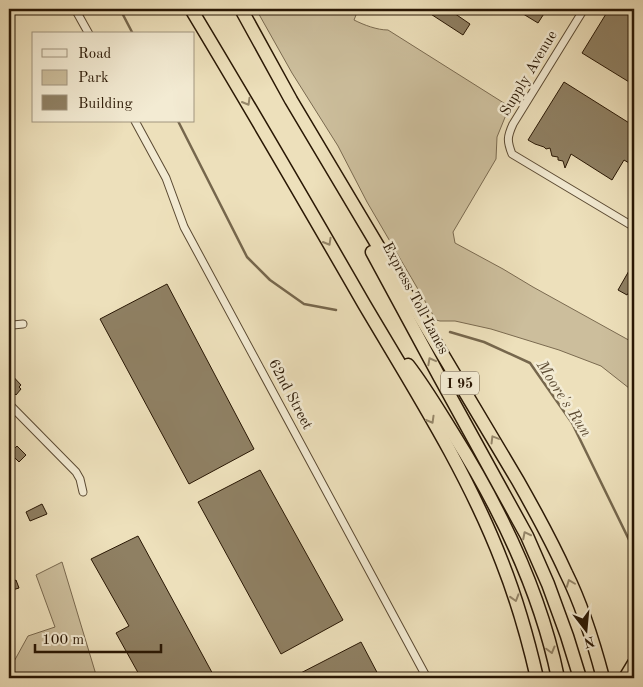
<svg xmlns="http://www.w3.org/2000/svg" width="643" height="687" viewBox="0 0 643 687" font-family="'Old Standard TT',serif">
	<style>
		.green { fill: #ccbe9c; stroke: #7a6a50 }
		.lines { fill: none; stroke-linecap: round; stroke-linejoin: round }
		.stream { stroke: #76674d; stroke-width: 2.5 }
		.building { fill: #8f8063; stroke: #291704 }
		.minor-casing { stroke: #5a4932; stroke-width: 9 }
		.motorway-casing { stroke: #291704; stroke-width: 15 }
		.minor { stroke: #f3ebd3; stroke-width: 7 }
		.motorway { stroke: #ede0bb; stroke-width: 12 }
		.oneway { stroke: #958669 }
		.labels { text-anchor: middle; stroke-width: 5; stroke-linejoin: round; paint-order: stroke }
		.shield { fill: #f3ebd3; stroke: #665742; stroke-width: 1 }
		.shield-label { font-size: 14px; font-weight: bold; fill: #291704 }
		.street-label { font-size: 15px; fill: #291704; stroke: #f3ebd3 }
		.water-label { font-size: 16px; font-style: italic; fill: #5d4c34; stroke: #f3ebd3 }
	</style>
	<rect width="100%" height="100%" fill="#ede0bb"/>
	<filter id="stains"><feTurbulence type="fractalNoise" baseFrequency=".004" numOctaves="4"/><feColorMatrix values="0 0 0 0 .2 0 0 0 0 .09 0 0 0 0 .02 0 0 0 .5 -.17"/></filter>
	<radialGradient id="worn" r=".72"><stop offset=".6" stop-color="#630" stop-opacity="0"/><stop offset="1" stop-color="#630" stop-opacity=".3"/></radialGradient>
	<g class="green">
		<path d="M256,9H352L356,15L354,20C364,25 377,30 388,30L507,105L508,107V110L497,137L496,159L453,232L455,243L503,269L533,287L634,343V392L601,366L559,350L491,329L455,321H440L436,320L367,202L338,146L292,73Z"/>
		<polygon points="62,562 97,678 9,678 9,667 12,665 28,636 55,627 36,575"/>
	</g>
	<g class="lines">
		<g class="stream">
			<polyline points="120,9 133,34"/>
			<polyline points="178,121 247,257 270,280 304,304 336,310"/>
			<polyline points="450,332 484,342 530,363 572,423 634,550"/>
		</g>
	</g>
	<g class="building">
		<polygon points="423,9 444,9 450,12 451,11 470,24 463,35"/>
		<polygon points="515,9 547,9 538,23"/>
		<polygon points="609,9 634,9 634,85 582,53"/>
		<polygon points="564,82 634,126 634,166 624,160 612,180 571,154 565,168 563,161 558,160 558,157 552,156 550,148 546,149 544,147 535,144 528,140"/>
		<polygon points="634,262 634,286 632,289 631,289 627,295 618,290"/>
		<polygon points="167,284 254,449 189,484 100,319"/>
		<polygon points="9,372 21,385 19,387 21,389 16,395 13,392 9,397"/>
		<polygon points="17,446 26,455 19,462 10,453"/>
		<polygon points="260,470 343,620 281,654 198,502"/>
		<polygon points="42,504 47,514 30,521 26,512"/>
		<polygon points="138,536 215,678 141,678 116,633 129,626 91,559"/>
		<polygon points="9,568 10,568 14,581 16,580 19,588 9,591"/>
		<polygon points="361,642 380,678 291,678"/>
	</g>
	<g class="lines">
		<defs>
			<g id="minor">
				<polyline points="75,9 89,34"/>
				<path d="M584,9L513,124C507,137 507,141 512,154L634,227"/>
				<polyline points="135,121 166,178 184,227 427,678"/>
				<polyline points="9,327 13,325 23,324"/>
				<polyline points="9,404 76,472 80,479 83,492"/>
			</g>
			<g id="motorway">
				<path d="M191,9C250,107 307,205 364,304C413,387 467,471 502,562C517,600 528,639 537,678"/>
				<path d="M241,9L291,100L518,481C535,511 552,542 566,573C582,605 594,644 603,678"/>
				<polyline points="372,252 439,376 527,536 548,584 567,636 580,678"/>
				<path d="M408,365C425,387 439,411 454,435C501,510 540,590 558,678"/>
				<polyline points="625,678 634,663"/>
			</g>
		</defs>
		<use href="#minor" class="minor-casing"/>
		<use href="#motorway" class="motorway-casing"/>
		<use href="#minor" class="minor"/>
		<use href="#motorway" class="motorway"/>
	</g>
	<defs><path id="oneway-chevron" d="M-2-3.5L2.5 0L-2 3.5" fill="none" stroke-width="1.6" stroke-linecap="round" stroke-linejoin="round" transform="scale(1.25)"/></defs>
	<g class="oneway">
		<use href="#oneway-chevron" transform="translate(247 102) rotate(60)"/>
		<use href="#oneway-chevron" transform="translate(328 242) rotate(60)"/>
		<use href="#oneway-chevron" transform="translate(431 361) rotate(-118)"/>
		<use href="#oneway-chevron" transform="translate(431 420) rotate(60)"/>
		<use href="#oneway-chevron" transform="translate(494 439) rotate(-121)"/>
		<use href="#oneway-chevron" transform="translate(526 535) rotate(-117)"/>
		<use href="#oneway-chevron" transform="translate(570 583) rotate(-111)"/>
		<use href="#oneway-chevron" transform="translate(515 598) rotate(73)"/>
		<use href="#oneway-chevron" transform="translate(551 650) rotate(75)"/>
	</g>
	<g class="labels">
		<rect class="shield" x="441" y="371.5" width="38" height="23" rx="4"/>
		<g class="shield-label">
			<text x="460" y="388">I 95</text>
		</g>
		<g class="street-label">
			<text transform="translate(528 73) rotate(-59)" y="5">Supply Avenue</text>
			<text transform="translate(416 298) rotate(62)" y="5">Express Toll Lanes</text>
			<text transform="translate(291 394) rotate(62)" y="5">62nd Street</text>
		</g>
		<g class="water-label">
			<text transform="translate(565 398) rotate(57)" y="6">Moore's Run</text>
		</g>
	</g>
	<rect width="643" height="687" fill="none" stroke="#ede0bb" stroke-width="30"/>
	<rect x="10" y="10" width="623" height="667" fill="none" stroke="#291704" stroke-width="2.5"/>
	<rect x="15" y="15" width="613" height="657" fill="none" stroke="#291704"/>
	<rect x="32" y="32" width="162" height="90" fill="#f3ebd3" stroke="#a29680"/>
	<rect x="42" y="49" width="25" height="8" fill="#f3ebd3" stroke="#a29680"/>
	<text x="78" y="58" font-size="15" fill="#291704">Road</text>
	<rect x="42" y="70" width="25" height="15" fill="#ccbe9c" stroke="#a29680"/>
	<text x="78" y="82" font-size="15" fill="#291704">Park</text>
	<rect x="42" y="95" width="25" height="15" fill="#8f8063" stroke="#a29680"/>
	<text x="78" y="108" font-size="15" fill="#291704">Building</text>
	<g transform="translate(586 630) rotate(164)" stroke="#f3ebd3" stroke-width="4" paint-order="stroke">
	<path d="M0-4L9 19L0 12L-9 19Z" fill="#291704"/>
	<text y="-8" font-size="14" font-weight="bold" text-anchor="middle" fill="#291704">N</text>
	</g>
	<path d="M35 644v8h126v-8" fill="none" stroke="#291704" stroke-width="2.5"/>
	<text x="42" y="644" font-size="15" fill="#291704" stroke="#f3ebd3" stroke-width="4" paint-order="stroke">100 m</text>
	<rect width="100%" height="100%" filter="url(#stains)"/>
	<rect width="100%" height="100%" fill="url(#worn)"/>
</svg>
